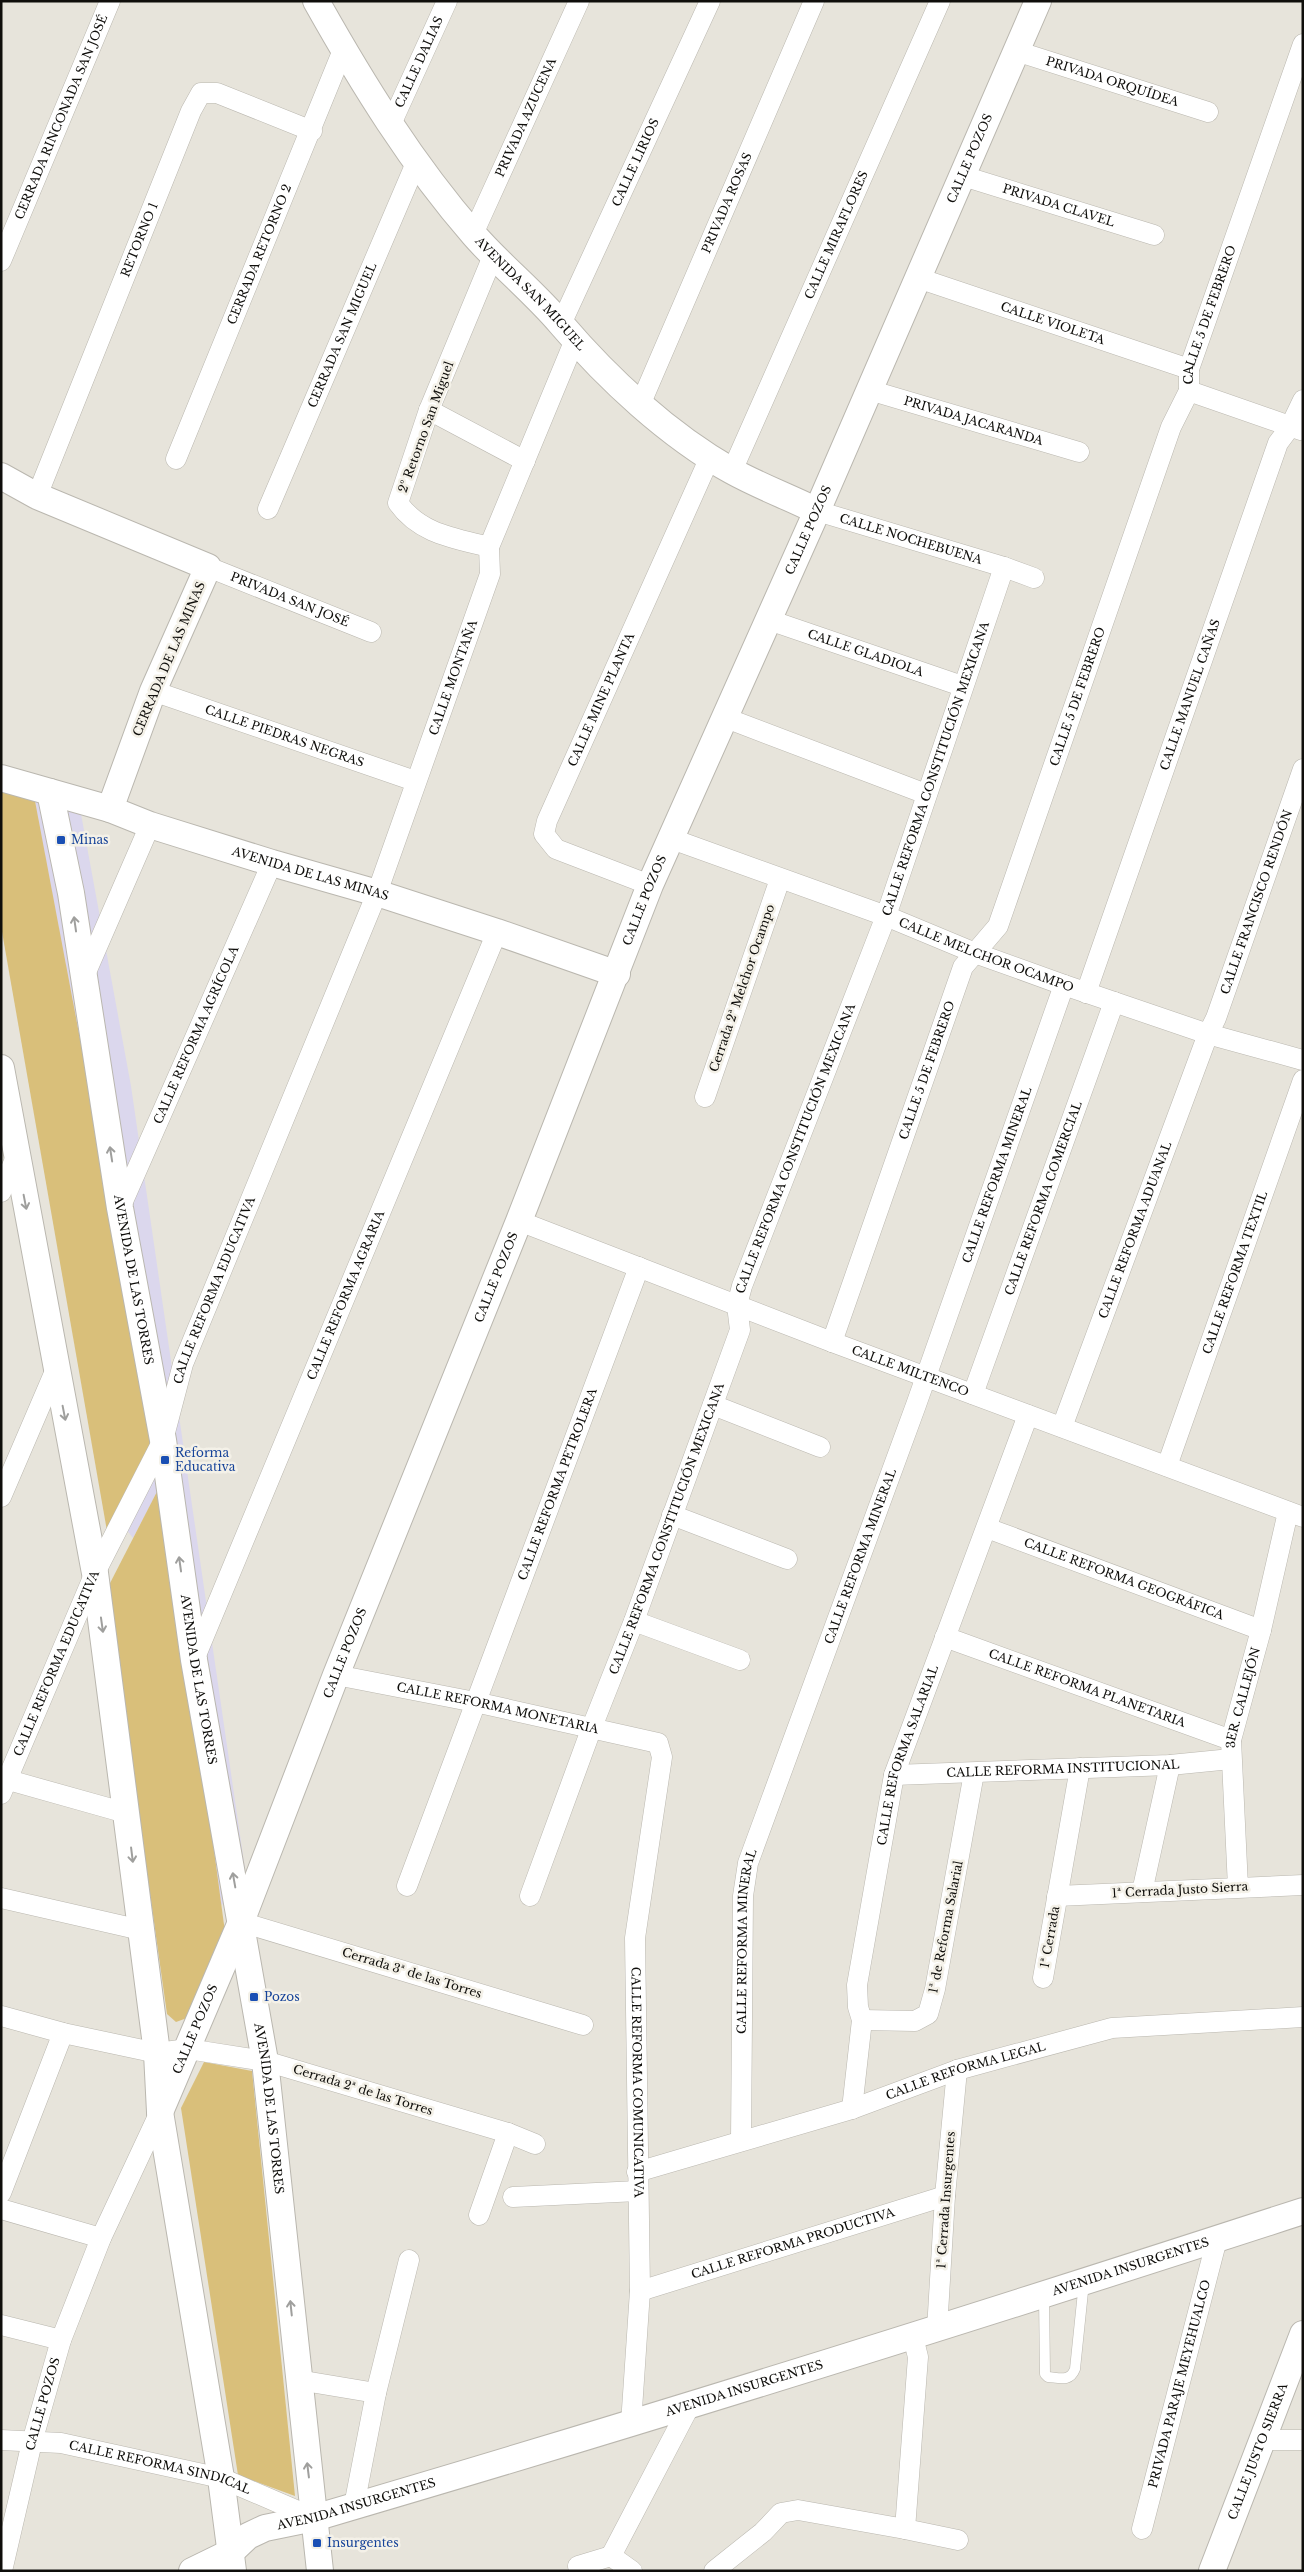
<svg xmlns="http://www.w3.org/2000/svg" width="1304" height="2572" viewBox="0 0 1304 2572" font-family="'Libre Baskerville',serif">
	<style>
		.commercial { fill: #dbd7ed }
		.green { fill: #d9bf7a }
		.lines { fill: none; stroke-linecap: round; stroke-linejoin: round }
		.service-casing { stroke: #bab7af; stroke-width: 11 }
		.minor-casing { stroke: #bab7af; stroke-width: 21 }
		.tertiary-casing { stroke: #bab7af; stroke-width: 28 }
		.service { stroke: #fff; stroke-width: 10 }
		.minor { stroke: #fff; stroke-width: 20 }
		.tertiary { stroke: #fff; stroke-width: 26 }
		.oneway { stroke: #9f9f9d }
		.transit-dot { fill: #1a4fb4; stroke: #f4f1e8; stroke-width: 2 }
		.labels { text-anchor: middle; stroke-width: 5; stroke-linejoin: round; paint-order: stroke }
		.street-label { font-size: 12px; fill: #0f0e0b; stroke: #f4f1e8 }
		.transit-label { font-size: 12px; fill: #164399; stroke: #f4f1e8; text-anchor: start }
	</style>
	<rect width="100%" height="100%" fill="#e7e4db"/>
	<polygon class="commercial" points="35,801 81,814 131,1086 248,1890 221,1905 164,1479 133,1538 115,1515"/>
	<g class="green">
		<polygon points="1,791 35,801 155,1435 107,1531 1,926"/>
		<polygon points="164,1478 225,1932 187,2018 176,2022 167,2014 107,1589"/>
		<polygon points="204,2062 252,2071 295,2496 238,2475 181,2108"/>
	</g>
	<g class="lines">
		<defs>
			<path id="service" d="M1044,2296L1045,2374L1048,2377C1060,2378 1070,2382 1075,2369L1084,2282"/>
			<g id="minor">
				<path id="s1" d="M1016,51L1208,112"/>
				<path id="s2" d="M391,124L447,1"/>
				<path id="s3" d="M963,176L1154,235"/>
				<path id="s4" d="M473,234L579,1"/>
				<path id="s5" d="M1,261L110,1"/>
				<path id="s6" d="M918,278L1189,369"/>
				<path id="s7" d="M561,324L710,1"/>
				<path id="s8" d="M869,390L1079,452"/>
				<polyline points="1189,391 1301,430"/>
				<path id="s9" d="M640,405L814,1"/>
				<polyline points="429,410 525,461"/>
				<path id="s10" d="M176,459L343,50"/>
				<path id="s11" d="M732,471L940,1"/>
				<path id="s12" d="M37,496L191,111L201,93H217L312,131"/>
				<path id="s13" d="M268,509L416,163"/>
				<path id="s14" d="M817,511L1004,567L1034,578"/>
				<polyline points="489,547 574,342"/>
				<path id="s15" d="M208,567L371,632"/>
				<path id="s16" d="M769,620L962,686"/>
				<path id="s17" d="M153,691L415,781"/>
				<polyline points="726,718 926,794"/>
				<path id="s18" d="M672,839L886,916L975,953L1064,985L1208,1034L1303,1060"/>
				<path id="s19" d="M650,885L556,849L544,834L547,821L710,457"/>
				<polyline points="83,979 150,825"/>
				<path id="s20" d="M1086,993L1278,443L1290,427L1303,400"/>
				<polyline points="705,1097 780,879"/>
				<polyline points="1,1192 16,1157"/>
				<path id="s21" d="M120,1208L272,863"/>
				<path id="s22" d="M519,1221L832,1342L1303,1517"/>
				<path id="s23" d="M832,1342L963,967L998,926L1171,427L1189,391V369L1303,44"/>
				<path id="s24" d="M973,1394L1114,1002"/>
				<polyline points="713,1405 820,1447"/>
				<path id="s25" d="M1062,1427L1208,1034L1216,1018L1303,769"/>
				<path id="s26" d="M1167,1466L1303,1080"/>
				<polyline points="1,1497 56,1369"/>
				<polyline points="672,1515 787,1559"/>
				<path id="s27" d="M987,1528L1261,1630"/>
				<polyline points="634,1621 740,1660"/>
				<path id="s28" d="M945,1637L1231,1740"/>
				<path id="s29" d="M194,1660L497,932"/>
				<path id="s30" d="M336,1675L475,1702L658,1743L662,1757L635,1938L640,2291L631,2424"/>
				<path id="s31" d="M894,1775L1170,1765L1231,1759"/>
				<polyline points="1,1778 126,1813"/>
				<path id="s32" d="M1,1794L95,1573L163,1440L183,1364L377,893L490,574L489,547C454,538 420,534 398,503L429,410L493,256"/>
				<path id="s33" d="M407,1886L639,1267"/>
				<path id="s34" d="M1238,1887L1231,1740L1261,1630L1288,1512"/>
				<polyline points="1142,1892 1170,1765"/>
				<path id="s35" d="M530,1896L592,1727L634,1621L740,1330L737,1305L742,1286L886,916L1004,567"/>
				<polyline points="1057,1896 1303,1885"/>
				<polyline points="1,1898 141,1930"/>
				<polyline points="241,1922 583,2025"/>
				<polyline points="1043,1978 1080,1768"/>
				<polyline points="1,2016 63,2033 157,2053 188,2049 265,2061 508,2133 535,2144"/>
				<polyline points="862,2020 915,2021 928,2014 935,1989 974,1773"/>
				<path id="s36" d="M852,2109L862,2020L858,2007L857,1985L894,1775L1028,1415"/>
				<path id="s37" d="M741,2141L743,1896L748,1863L916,1405L1064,985"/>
				<path id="s38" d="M637,2172L852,2109L957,2070L1112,2028L1303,2017"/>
				<polyline points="1,2193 63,2033"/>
				<polyline points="513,2197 638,2191"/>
				<polyline points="1,2209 101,2238"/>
				<polyline points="479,2215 508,2133"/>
				<path id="s39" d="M640,2291L945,2196"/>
				<polyline points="1,2325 61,2340"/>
				<polyline points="937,2330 945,2196 957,2070"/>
				<polyline points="298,2380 376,2393"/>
				<path id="s40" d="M1,2440L61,2443L221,2478L314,2518"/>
				<polyline points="1264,2440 1303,2440"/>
				<polyline points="354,2506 376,2393 409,2260"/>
				<polyline points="905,2529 958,2540"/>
				<path id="s41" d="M1142,2529L1217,2239"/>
				<polyline points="578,2566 611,2556"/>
				<path id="s42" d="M2,2571L32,2442L61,2340L101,2238L160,2112"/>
				<polyline points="632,2571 611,2556 689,2407"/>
				<polyline points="714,2571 763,2532 781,2513 798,2510 905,2529 918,2357 913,2337"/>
			</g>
			<g id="tertiary">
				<path id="s43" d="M316,1C362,83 412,164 474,235C501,266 534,292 561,324C608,379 668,435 732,471C759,486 789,497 817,511"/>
				<polyline points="1,476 37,496 208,567 153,691 110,809"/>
				<path id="s44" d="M1,778L110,809L150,825L272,863L377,893L497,932L617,974"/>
				<path id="s45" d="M50,792L71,893L120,1208L163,1440L194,1660L265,2061L320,2571"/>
				<polyline points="1,1068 95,1573 157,2053 160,2112 221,2478 233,2571"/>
				<path id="s46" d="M160,2112L241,1922L336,1675L519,1221L650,885L817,511L1038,1"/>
				<path id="s47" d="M192,2571L231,2552L248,2536L265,2528L314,2518C645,2421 974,2318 1303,2211"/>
				<path id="s48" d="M1212,2571L1303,2334"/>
			</g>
		</defs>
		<use href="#service" class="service-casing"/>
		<use href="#minor" class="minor-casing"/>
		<use href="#tertiary" class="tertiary-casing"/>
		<use href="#service" class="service"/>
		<use href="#minor" class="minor"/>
		<use href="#tertiary" class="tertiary"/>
	</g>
	<defs><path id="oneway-shaft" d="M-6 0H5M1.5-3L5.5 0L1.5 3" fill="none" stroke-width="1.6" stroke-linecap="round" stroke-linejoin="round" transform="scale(1.25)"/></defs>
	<g class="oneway">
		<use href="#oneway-shaft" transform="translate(75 924) rotate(-98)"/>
		<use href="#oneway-shaft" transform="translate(111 1154) rotate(-99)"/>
		<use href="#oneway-shaft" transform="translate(25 1202) rotate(79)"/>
		<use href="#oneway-shaft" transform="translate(64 1413) rotate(79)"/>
		<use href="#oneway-shaft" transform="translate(180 1564) rotate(-98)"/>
		<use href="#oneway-shaft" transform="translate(102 1625) rotate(82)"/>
		<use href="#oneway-shaft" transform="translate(132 1855) rotate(83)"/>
		<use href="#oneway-shaft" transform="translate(234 1880) rotate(-100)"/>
		<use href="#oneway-shaft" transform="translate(291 2308) rotate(-96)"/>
		<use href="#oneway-shaft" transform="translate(308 2470) rotate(-97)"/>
	</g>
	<g class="transit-dot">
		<rect x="56" y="835" width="10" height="10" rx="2.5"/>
		<rect x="160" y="1455" width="10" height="10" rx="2.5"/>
		<rect x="249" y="1992" width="10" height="10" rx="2.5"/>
		<rect x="312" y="2538" width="10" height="10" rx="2.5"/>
	</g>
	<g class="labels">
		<g class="street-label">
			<text dy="4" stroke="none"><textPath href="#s2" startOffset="68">CALLE DALIAS</textPath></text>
			<text dy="4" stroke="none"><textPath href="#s1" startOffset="101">PRIVADA ORQUÍDEA</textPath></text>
			<text dy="4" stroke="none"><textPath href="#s5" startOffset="156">CERRADA RINCONADA SAN JOSÉ</textPath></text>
			<text dy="4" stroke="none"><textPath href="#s4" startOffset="128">PRIVADA AZUCENA</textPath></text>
			<text dy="4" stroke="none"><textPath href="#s46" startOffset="2115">CALLE POZOS</textPath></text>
			<text dy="4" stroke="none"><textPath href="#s7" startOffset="178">CALLE LIRIOS</textPath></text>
			<text dy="4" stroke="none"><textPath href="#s9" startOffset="220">PRIVADA ROSAS</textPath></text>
			<text dy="4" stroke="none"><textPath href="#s3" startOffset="100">PRIVADA CLAVEL</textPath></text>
			<text dy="4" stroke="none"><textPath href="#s11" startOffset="258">CALLE MIRAFLORES</textPath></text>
			<text dy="4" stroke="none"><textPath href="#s12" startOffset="276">RETORNO 1</textPath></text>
			<text dy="4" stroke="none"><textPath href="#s10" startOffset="221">CERRADA RETORNO 2</textPath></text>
			<text dy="4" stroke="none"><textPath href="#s43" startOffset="364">AVENIDA SAN MIGUEL</textPath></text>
			<text dy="4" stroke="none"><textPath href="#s23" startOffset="1099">CALLE 5 DE FEBRERO</textPath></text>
			<text dy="4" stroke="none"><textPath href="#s6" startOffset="142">CALLE VIOLETA</textPath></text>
			<text dy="4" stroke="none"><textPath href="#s13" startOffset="189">CERRADA SAN MIGUEL</textPath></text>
			<text dy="4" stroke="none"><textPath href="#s8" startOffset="109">PRIVADA JACARANDA</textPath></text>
			<text transform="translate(426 427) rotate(-70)" y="4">2º Retorno San Miguel</text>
			<text dy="4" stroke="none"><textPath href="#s46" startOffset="1710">CALLE POZOS</textPath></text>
			<text dy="4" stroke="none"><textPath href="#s14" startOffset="98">CALLE NOCHEBUENA</textPath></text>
			<text dy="4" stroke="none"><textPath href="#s15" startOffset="88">PRIVADA SAN JOSÉ</textPath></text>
			<text dy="4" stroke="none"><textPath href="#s16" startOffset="102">CALLE GLADIOLA</textPath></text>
			<text transform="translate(169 659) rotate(-67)" y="4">CERRADA DE LAS MINAS</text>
			<text dy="4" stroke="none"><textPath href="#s32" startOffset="1206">CALLE MONTAÑA</textPath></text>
			<text dy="4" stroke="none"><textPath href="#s20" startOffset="316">CALLE MANUEL CAÑAS</textPath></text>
			<text dy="4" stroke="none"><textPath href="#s23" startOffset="694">CALLE 5 DE FEBRERO</textPath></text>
			<text dy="4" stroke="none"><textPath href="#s19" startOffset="266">CALLE MINE PLANTA</textPath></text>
			<text dy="4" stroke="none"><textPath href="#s17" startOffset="139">CALLE PIEDRAS NEGRAS</textPath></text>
			<text dy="4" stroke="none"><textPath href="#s35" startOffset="1201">CALLE REFORMA CONSTITUCIÓN MEXICANA</textPath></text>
			<text dy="4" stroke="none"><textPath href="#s44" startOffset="324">AVENIDA DE LAS MINAS</textPath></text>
			<text dy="4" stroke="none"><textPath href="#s46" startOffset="1305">CALLE POZOS</textPath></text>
			<text dy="4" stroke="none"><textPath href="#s25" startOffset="560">CALLE FRANCISCO RENDÓN</textPath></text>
			<text dy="4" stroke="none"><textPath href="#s18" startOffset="335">CALLE MELCHOR OCAMPO</textPath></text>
			<text transform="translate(742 988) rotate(-71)" y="4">Cerrada 2ª Melchor Ocampo</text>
			<text dy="4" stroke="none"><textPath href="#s21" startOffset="189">CALLE REFORMA AGRÍCOLA</textPath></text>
			<text dy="4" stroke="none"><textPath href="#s23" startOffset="288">CALLE 5 DE FEBRERO</textPath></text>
			<text dy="4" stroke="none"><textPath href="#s35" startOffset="796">CALLE REFORMA CONSTITUCIÓN MEXICANA</textPath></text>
			<text dy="4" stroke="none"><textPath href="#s37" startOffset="1010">CALLE REFORMA MINERAL</textPath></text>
			<text dy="4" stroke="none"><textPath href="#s24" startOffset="208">CALLE REFORMA COMERCIAL</textPath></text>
			<text dy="4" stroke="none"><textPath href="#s25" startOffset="210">CALLE REFORMA ADUANAL</textPath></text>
			<text dy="4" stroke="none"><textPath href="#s26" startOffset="205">CALLE REFORMA TEXTIL</textPath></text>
			<text dy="4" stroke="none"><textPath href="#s46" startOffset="900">CALLE POZOS</textPath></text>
			<text dy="4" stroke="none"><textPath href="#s45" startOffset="495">AVENIDA DE LAS TORRES</textPath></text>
			<text dy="4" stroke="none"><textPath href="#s32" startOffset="548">CALLE REFORMA EDUCATIVA</textPath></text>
			<text dy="4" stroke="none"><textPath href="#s29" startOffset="395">CALLE REFORMA AGRARIA</textPath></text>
			<text dy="4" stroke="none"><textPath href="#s22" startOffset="419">CALLE MILTENCO</textPath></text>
			<text dy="4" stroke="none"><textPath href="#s33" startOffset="429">CALLE REFORMA PETROLERA</textPath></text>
			<text dy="4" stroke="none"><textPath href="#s35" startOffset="392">CALLE REFORMA CONSTITUCIÓN MEXICANA</textPath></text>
			<text dy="4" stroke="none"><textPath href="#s37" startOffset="605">CALLE REFORMA MINERAL</textPath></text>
			<text dy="4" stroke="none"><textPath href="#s27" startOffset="146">CALLE REFORMA GEOGRÁFICA</textPath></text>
			<text dy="4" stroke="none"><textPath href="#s46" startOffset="495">CALLE POZOS</textPath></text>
			<text dy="4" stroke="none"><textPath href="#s32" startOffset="142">CALLE REFORMA EDUCATIVA</textPath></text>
			<text dy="4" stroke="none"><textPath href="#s45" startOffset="900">AVENIDA DE LAS TORRES</textPath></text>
			<text dy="4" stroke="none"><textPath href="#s28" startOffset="151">CALLE REFORMA PLANETARIA</textPath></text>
			<text dy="4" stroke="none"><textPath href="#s34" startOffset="191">3ER. CALLEJÓN</textPath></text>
			<text dy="4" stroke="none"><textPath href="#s30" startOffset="165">CALLE REFORMA MONETARIA</textPath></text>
			<text dy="4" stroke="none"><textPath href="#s36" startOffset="361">CALLE REFORMA SALARIAL</textPath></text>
			<text dy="4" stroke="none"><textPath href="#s31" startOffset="169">CALLE REFORMA INSTITUCIONAL</textPath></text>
			<text transform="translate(1180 1890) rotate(-3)" y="4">1ª Cerrada Justo Sierra</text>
			<text transform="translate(946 1927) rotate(-79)" y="4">1ª de Reforma Salarial</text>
			<text transform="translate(1050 1937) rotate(-80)" y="4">1ª Cerrada</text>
			<text dy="4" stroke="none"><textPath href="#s37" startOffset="200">CALLE REFORMA MINERAL</textPath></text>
			<text transform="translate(412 1973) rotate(17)" y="4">Cerrada 3ª de las Torres</text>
			<text dy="4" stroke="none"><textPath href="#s46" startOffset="90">CALLE POZOS</textPath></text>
			<text dy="4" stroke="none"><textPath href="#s38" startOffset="344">CALLE REFORMA LEGAL</textPath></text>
			<text dy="4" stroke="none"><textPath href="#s30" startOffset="671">CALLE REFORMA COMUNICATIVA</textPath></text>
			<text transform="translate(363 2090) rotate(17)" y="4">Cerrada 2ª de las Torres</text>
			<text dy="4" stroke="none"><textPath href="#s45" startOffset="1335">AVENIDA DE LAS TORRES</textPath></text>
			<text transform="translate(946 2200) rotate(-86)" y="4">1ª Cerrada Insurgentes</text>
			<text dy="4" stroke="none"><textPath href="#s39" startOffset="160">CALLE REFORMA PRODUCTIVA</textPath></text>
			<text dy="4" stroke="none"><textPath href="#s47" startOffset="990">AVENIDA INSURGENTES</textPath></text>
			<text dy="4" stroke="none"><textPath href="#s41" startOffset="150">PRIVADA PARAJE MEYEHUALCO</textPath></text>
			<text dy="4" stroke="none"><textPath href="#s47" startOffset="585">AVENIDA INSURGENTES</textPath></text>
			<text dy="4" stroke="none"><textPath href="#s42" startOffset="172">CALLE POZOS</textPath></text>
			<text dy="4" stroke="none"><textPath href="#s48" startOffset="128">CALLE JUSTO SIERRA</textPath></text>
			<text dy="4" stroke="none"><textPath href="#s40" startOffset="162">CALLE REFORMA SINDICAL</textPath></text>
			<text dy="4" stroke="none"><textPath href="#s47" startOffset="180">AVENIDA INSURGENTES</textPath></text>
		</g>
		<g class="transit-label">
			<text x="71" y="844">Minas</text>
			<text x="175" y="1457">Reforma<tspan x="175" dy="14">Educativa</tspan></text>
			<text x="264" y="2001">Pozos</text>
			<text x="327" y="2547">Insurgentes</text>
		</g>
	</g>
	<rect width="1304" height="2572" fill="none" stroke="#0f0e0b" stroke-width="5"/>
</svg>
